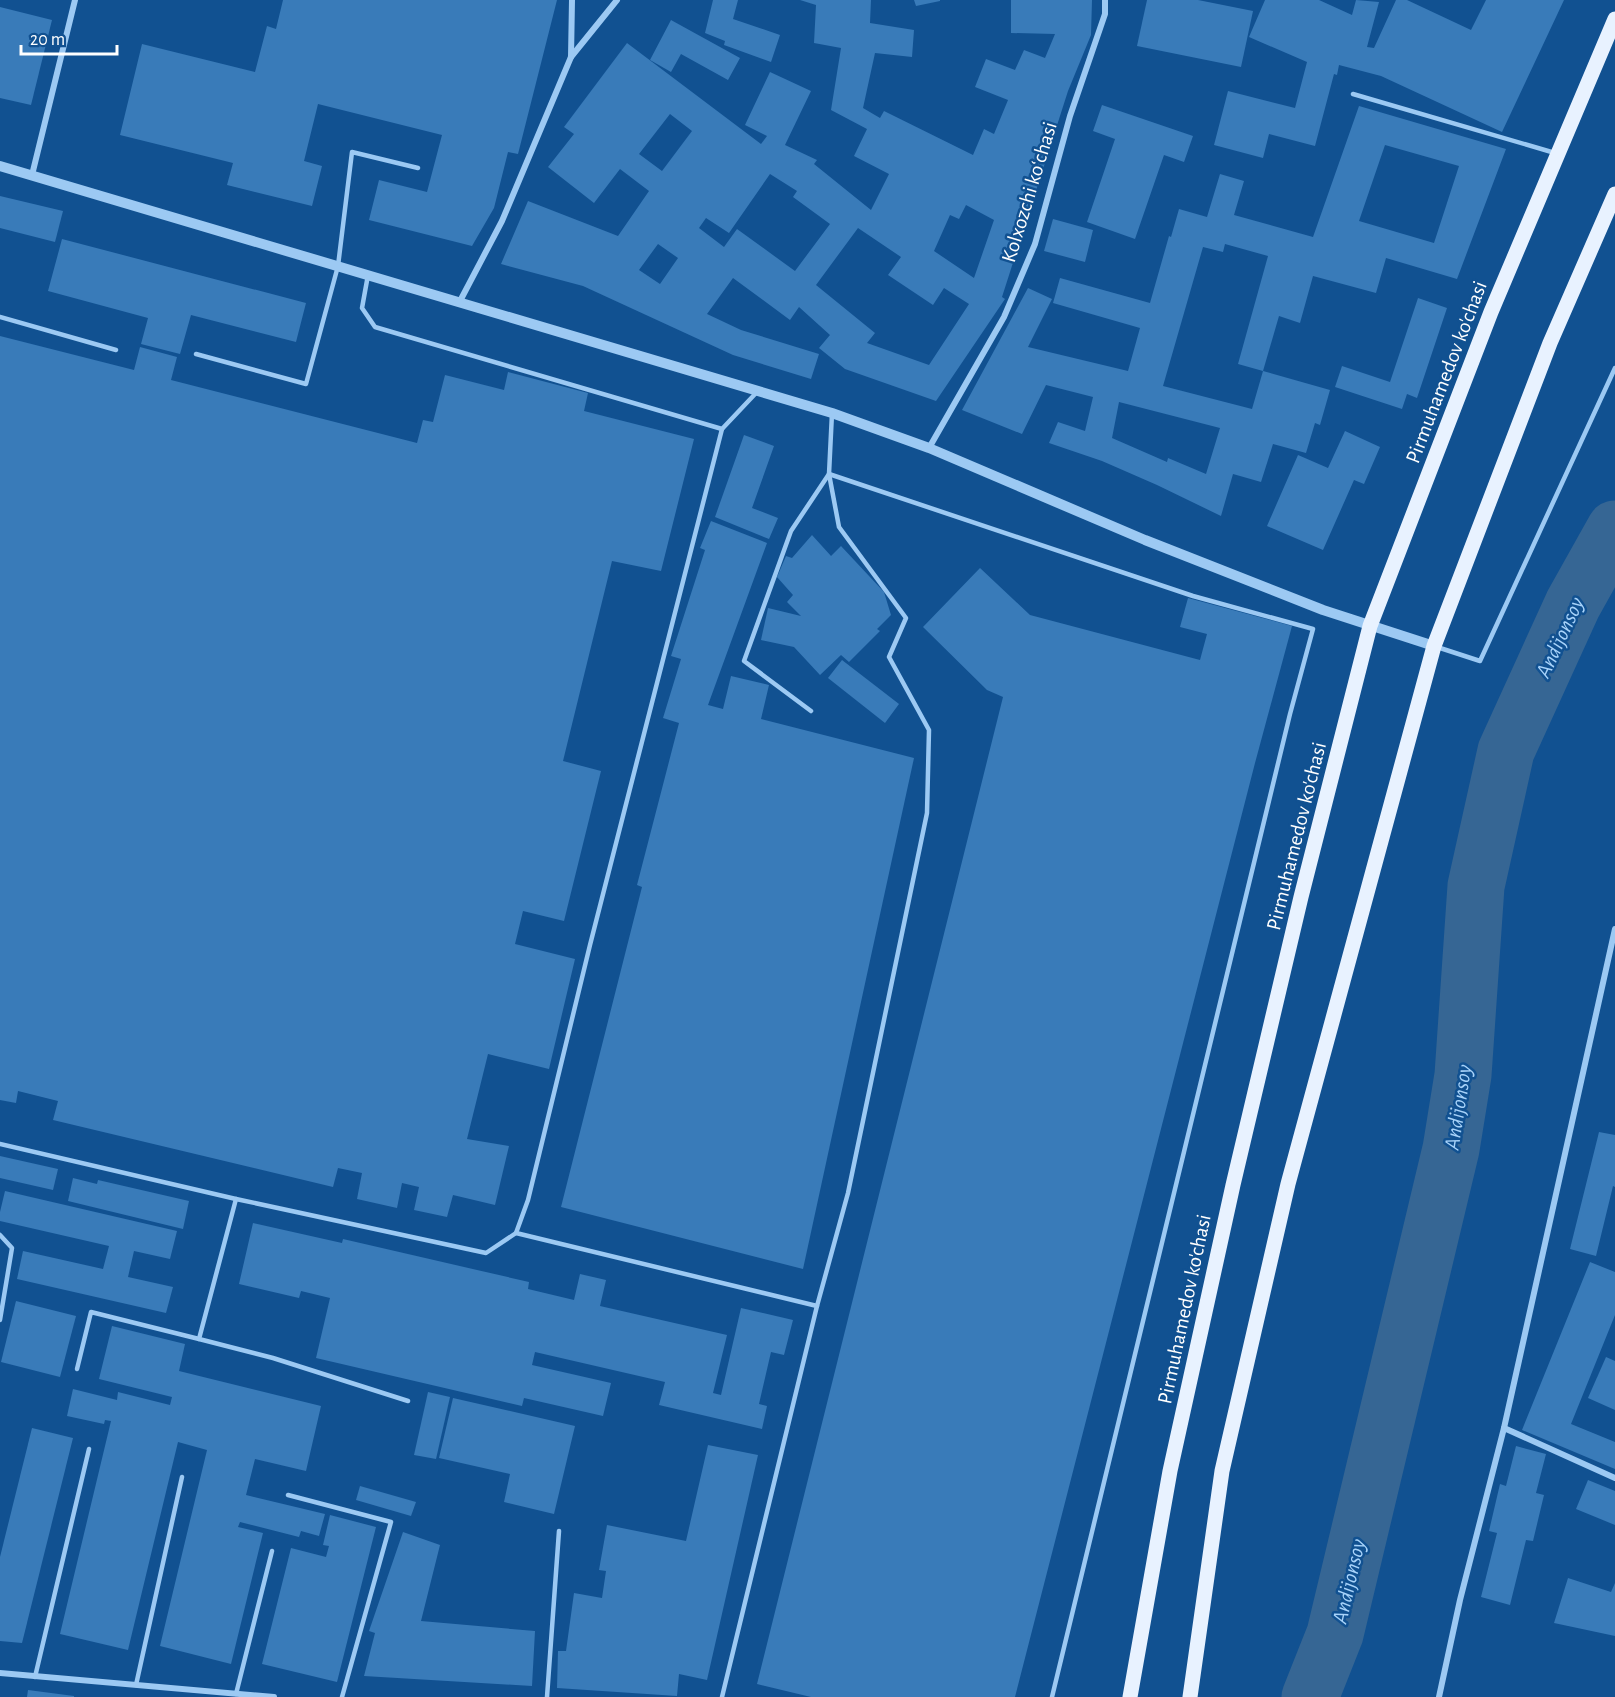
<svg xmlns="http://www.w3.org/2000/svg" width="1615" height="1697" viewBox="0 0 1615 1697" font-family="'Alegreya Sans',sans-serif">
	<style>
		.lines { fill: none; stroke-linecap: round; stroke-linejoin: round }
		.river { stroke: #366694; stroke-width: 57 }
		.building { fill: #397bb9; fill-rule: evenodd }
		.service { stroke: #9cc9f3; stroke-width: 4.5 }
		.minor { stroke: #9cc9f3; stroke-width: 6 }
		.tertiary { stroke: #9cc9f3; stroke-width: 10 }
		.primary { stroke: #e8f2ff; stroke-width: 15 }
		.labels { text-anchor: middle; stroke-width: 5; stroke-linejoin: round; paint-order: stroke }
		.street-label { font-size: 21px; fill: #fff; stroke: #115191 }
		.water-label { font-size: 22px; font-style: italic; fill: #a8d3fa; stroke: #115191 }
	</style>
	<rect width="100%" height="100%" fill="#115191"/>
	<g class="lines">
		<polyline class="river" points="1310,1697 1335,1634 1451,1149 1463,1075 1476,886 1506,751 1573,604 1615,529"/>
	</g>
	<g class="building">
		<polygon points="283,0 557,0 518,154 508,152 494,208 472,246 369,220 379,180 427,192 442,135 318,104 304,161 322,166 312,206 227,185 233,163 120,135 142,44 255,72 267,26 276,29"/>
		<polygon points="713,0 738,0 733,19 780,35 771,62 724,45 725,41 705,33"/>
		<path d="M800,0H871L870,23L914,30L912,57L875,53L863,108L880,118L884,111L973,155L984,129L994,134L1008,100L975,87L986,59L1015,70L1024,50L1045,58L1055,34L1011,33V0H1092L1091,35L1068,91L1002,297L1005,299L936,401L845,369L819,348L830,335L799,307L790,320L733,278L707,314L741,330L819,354L811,379L733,355L583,286L501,264L528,201L618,236L649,191L620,169L594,203L548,167L574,134L564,127L627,43L761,144L767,136L745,125L770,72L811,91L785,145L817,160L814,164L871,210L889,174L854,156L867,129L831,110L841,48L814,43L816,5ZM670,114L692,131L662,171L639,154ZM770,174L797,191L793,197L830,224L795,271L737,229L724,247L699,228L706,218L729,233ZM966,205L994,220L974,278L934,251L950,215L959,219ZM858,228L901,257L888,275L933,305L944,288L969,304L929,365L867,343L875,333L816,285ZM658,244L678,258L660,284L639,270Z"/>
		<polygon points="914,0 940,0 940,1 916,6"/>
		<polygon points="1147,0 1198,0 1253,11 1241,67 1137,46"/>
		<polygon points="1265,0 1319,0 1352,15 1356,0 1379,2 1367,47 1374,48 1396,0 1407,0 1471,30 1486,0 1564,0 1502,132 1381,76 1339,65 1337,75 1334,74 1315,146 1269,134 1263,158 1214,145 1228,91 1295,108 1307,62 1249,37"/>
		<polygon points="0,7 52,20 31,105 0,98"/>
		<polygon points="671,20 740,58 728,80 681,54 671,72 650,60"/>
		<polygon points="1102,105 1193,136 1184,162 1164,155 1135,239 1087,222 1115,139 1093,131"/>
		<path d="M1359,106L1506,149L1457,279L1386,258L1376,293L1313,276L1300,323L1279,316L1263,371L1238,364L1268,256L1225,244L1223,252L1203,247L1163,386L1252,409L1263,371L1330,390L1320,425L1315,423L1306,453L1273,444L1261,482L1233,474L1221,516L1157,485L1102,461L1049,443L1058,422L1085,431L1093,397L1046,385L1022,434L962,410L1028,288L1052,299L1028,347L1128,371L1140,328L1053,303L1060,278L1150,303L1169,236L1171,237L1179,209L1207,217L1220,174L1244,181L1234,215L1313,237ZM1385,145L1459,166L1434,243L1359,221ZM1119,402L1220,428L1206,474L1168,458L1167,462L1112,438Z"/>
		<polygon points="0,196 63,211 55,242 0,228"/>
		<polygon points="1053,219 1093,230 1085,262 1044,251"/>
		<polygon points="62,239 306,303 296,342 191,315 180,354 141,344 148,318 48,291"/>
		<polygon points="1418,298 1447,308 1417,398 1407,394 1402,409 1335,387 1342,366 1390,382"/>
		<polygon points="0,336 134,370 140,347 177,357 171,380 417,443 423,420 433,422 445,375 504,390 508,372 588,393 584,411 694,439 661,571 612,561 563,761 601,771 564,921 523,911 515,944 575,959 549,1069 488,1054 467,1139 509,1146 495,1205 453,1195 447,1217 414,1210 419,1187 402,1183 397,1208 357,1199 362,1173 338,1168 333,1187 53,1120 58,1101 18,1091 16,1103 0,1100"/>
		<polygon points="1345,431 1380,447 1364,484 1354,480 1323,550 1267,526 1298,455 1328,468"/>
		<polygon points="744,435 774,446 752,508 778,518 769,539 715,517"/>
		<polygon points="711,521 767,543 708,705 723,709 731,676 769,685 761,719 914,758 803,1269 561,1207 642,887 637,885 679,723 663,718 681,659 671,656 705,550 700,548"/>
		<polygon points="812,535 831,556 841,546 884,592 891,615 877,629 880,631 849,662 841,655 820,675 794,647 761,640 768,608 801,616 787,602 793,595 777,577 786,556 792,558"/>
		<polygon points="980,568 1030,615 1200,660 1207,634 1180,627 1188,598 1292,626 1255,763 1015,1697 811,1697 757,1684 1003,697 987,690 923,627"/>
		<polygon points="842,660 899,704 885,723 828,678"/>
		<polygon points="1599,1132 1615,1135 1615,1187 1613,1186 1596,1256 1570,1249"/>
		<polygon points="0,1156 58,1169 53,1190 0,1178"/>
		<polygon points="73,1178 97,1184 98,1180 189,1201 183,1229 68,1201"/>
		<polygon points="5,1191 177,1231 170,1259 134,1251 128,1277 173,1287 166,1313 17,1279 23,1251 103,1269 109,1246 0,1221 0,1212"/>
		<polygon points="253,1223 342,1243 343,1239 529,1282 528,1289 574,1300 580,1274 606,1280 600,1306 727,1335 713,1393 721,1395 741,1308 793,1320 784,1355 771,1352 759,1404 767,1406 762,1429 659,1405 665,1382 535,1352 532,1365 611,1383 603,1416 524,1398 522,1406 316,1358 330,1298 301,1291 299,1298 239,1284"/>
		<polygon points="1590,1262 1615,1272 1615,1315 1571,1424 1615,1442 1615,1469 1522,1430"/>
		<polygon points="16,1301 76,1316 60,1377 1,1362"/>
		<polygon points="112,1326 185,1344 179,1371 321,1406 306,1471 255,1459 246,1495 325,1514 319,1536 301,1531 299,1537 240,1522 238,1527 263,1533 231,1664 160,1646 207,1450 178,1442 128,1650 60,1634 111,1421 105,1420 104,1424 67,1416 73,1389 117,1400 118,1392 170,1405 172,1397 99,1379"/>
		<polygon points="1606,1357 1615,1361 1615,1410 1588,1398"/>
		<polygon points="428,1392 450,1397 436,1459 414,1455"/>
		<polygon points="453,1398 575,1426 554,1514 504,1502 510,1474 439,1458"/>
		<polygon points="32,1428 73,1438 22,1643 0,1641 0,1557"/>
		<polygon points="708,1445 758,1455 707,1680 679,1674 677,1696 557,1688 558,1651 566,1651 574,1593 602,1598 606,1571 599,1570 607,1525 686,1541"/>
		<polygon points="1516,1446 1546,1454 1536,1493 1544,1495 1533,1541 1526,1540 1510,1605 1481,1597 1497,1533 1489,1531 1500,1484 1506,1486"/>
		<polygon points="1588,1480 1615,1491 1615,1525 1576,1509"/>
		<polygon points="360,1486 416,1502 411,1516 356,1500"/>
		<polygon points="330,1515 376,1527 337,1682 262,1664 291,1548 326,1557 329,1546 323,1545"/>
		<polygon points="403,1532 440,1545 421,1621 535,1631 532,1686 364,1676 375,1633 369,1631"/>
		<polygon points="1568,1578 1611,1592 1615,1583 1615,1636 1554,1623"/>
		<polygon points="28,1690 74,1696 74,1697 27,1697"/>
	</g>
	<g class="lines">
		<g class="service">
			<polyline points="1353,94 1555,153"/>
			<polyline points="368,275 362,308 375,327 722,429 756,393"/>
			<polyline points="0,317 116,350"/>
			<polyline points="196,354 306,384 338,266 352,152 418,168"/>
			<polyline points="1437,647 1480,661 1615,368"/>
			<polyline points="811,711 744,661 791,531 829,474 1193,596 1313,629 1290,714 1052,1697"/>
			<polyline points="0,1144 236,1199 486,1253 516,1233 528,1200 590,945 722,429"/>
			<polyline points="236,1199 199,1339 273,1358 408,1401"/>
			<polyline points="516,1233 817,1306"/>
			<polyline points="0,1235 12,1248 0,1320"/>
			<polyline points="77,1369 91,1312 199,1339"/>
			<polyline points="288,1495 391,1522 342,1697"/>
			<polyline points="35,1677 89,1449"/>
			<polyline points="136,1685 182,1477"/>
			<polyline points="236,1694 272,1551"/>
			<polyline points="547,1697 559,1531"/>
			<polyline points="722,1697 817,1306 848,1193 927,813 929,730 889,657 906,618 839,527 829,474 832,413"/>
		</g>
		<g class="minor">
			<polyline points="571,57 617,0"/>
			<polyline points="32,175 75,0"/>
			<polyline points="459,303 502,221 571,57 572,0"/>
			<polyline points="929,448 1004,317 1035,244 1070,116 1105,14 1105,0"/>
			<polyline points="1504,1428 1615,1478"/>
			<polyline points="0,1673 274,1697"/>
			<polyline points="1439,1697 1460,1600 1504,1428 1615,929"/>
		</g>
		<polyline class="tertiary" points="0,166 832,413 929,448 1145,540 1323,610 1434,646"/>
		<g class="primary">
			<polyline points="1130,1697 1170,1471 1233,1185 1301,897 1370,626 1491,312 1615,19"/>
			<polyline points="1190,1697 1222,1471 1288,1184 1434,646 1550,343 1615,194"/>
		</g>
	</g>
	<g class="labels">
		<g class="street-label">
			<text transform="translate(1029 192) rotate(-73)" y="7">Kolxozchi koʻchasi</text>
			<text transform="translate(1446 372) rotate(-69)" y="7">Pirmuhamedov ko'chasi</text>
			<text transform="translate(1296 836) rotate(-76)" y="7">Pirmuhamedov ko'chasi</text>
			<text transform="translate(1184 1309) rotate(-78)" y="7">Pirmuhamedov ko'chasi</text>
		</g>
		<g class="water-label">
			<text transform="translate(1559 637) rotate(-65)" y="8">Andijonsoy</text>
			<text transform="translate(1457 1107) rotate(-81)" y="8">Andijonsoy</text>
			<text transform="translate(1348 1581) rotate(-77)" y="8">Andijonsoy</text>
		</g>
	</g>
	<path d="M21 45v9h96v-9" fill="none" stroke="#ffffff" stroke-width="3"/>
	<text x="30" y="45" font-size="18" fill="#ffffff" stroke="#115191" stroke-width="4.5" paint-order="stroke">20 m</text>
</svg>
